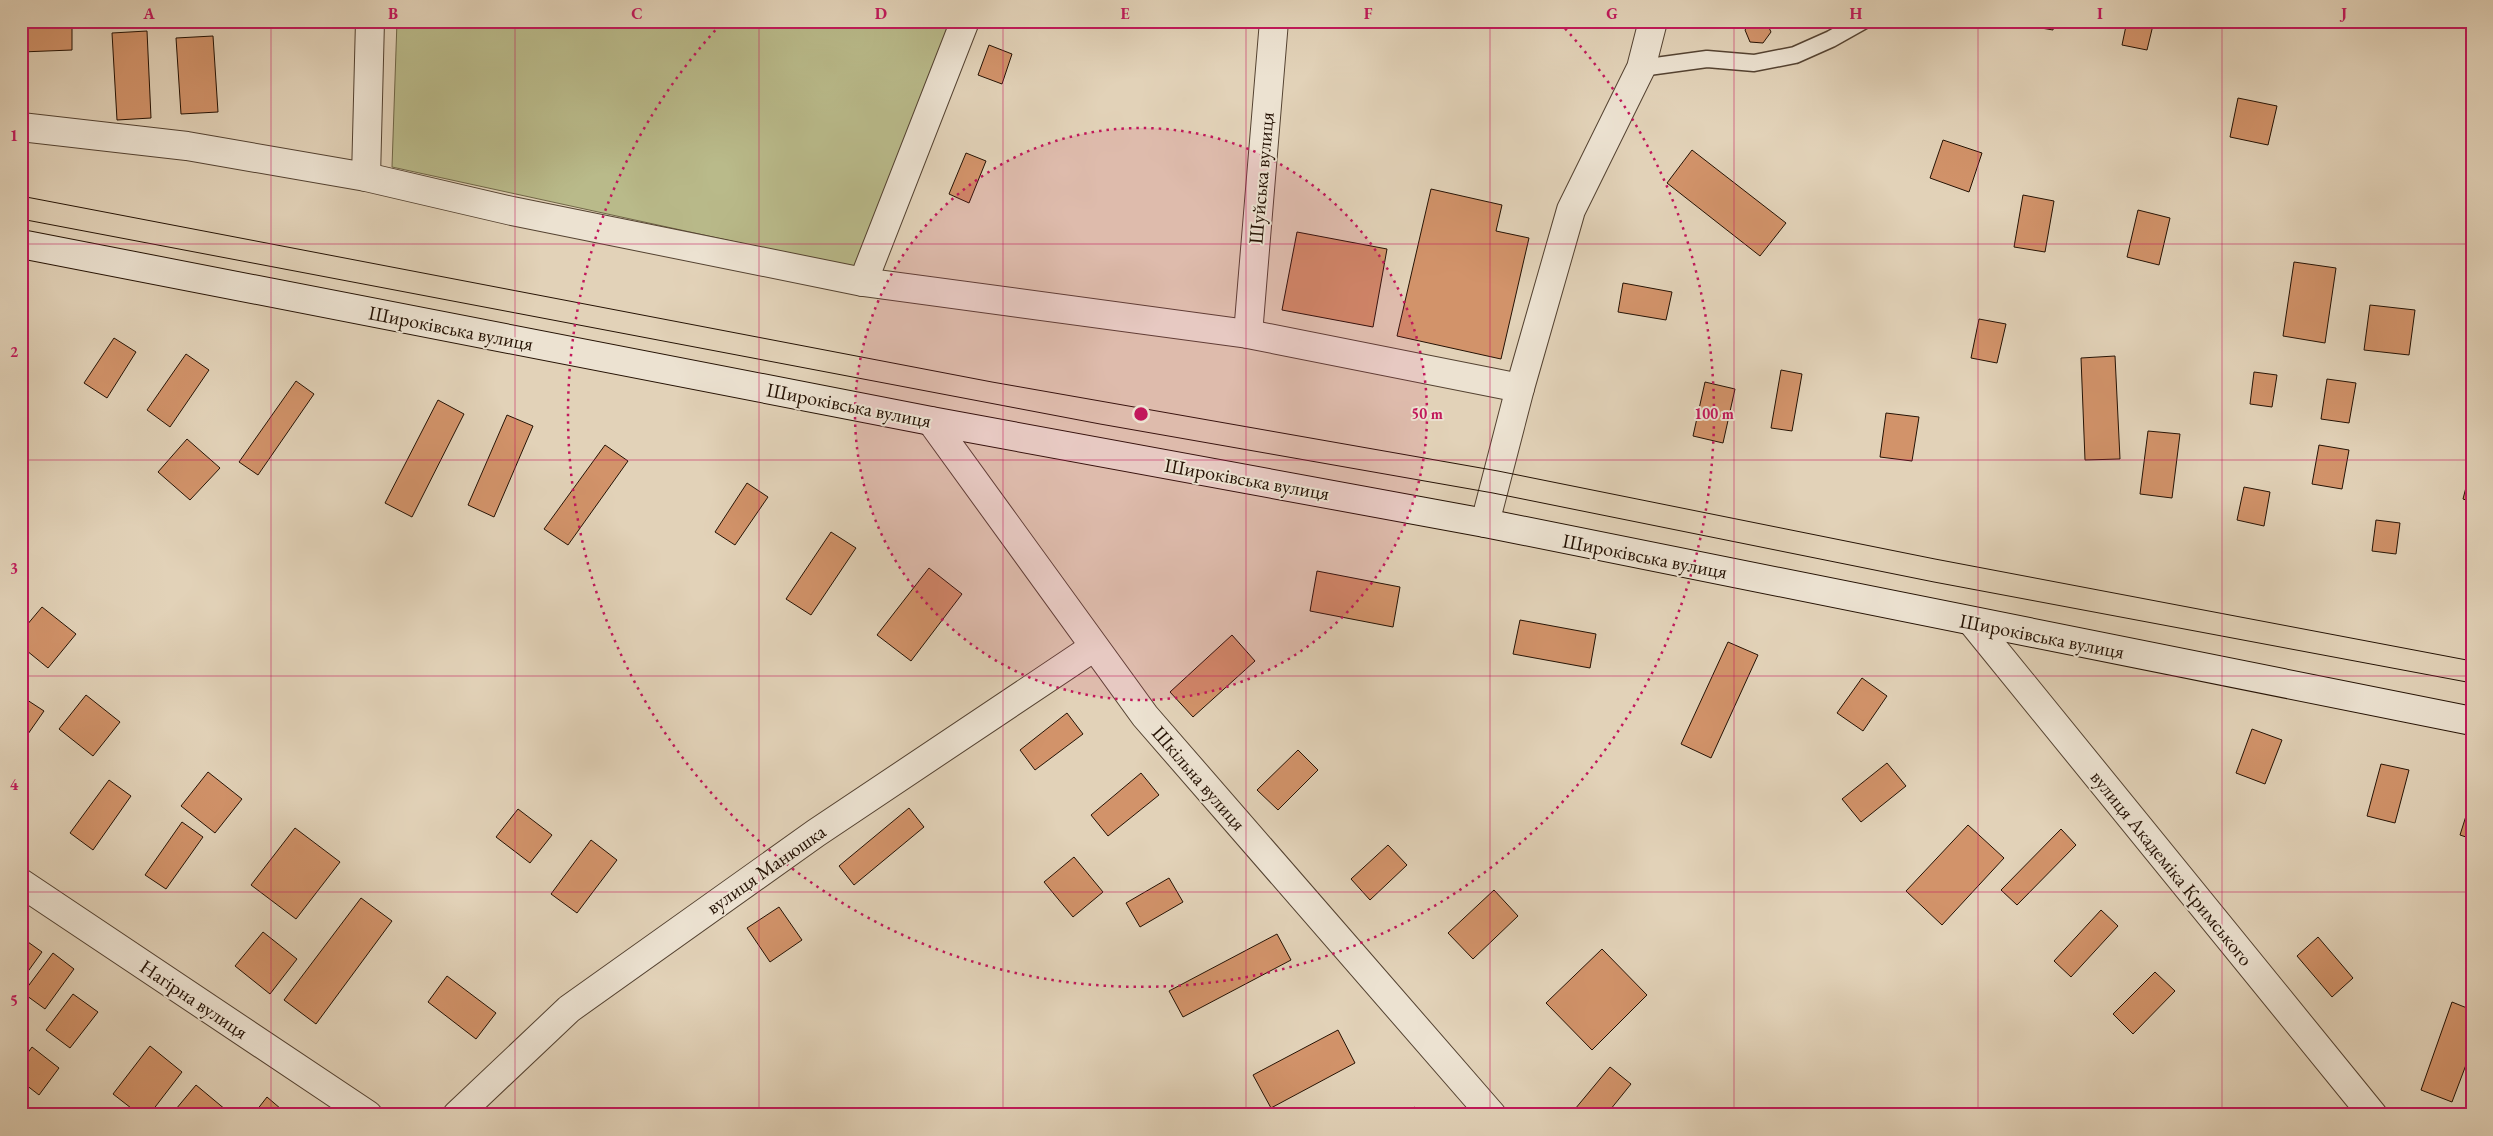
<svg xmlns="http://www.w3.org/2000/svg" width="2493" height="1136" viewBox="0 0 2493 1136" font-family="'EB Garamond',serif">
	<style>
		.green { fill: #b9ba8a; stroke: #6f6647 }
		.building { fill: #d2936a; stroke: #251204 }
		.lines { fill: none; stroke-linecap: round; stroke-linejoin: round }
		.lane-casing { stroke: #544231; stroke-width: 19 }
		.street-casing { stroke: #544231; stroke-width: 30 }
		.secondary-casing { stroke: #251204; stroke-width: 30 }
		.lane { stroke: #ece2d1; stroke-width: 16 }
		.street { stroke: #ece2d1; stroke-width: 28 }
		.secondary { stroke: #ece2d1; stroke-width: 28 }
		.tram { stroke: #251204; stroke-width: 1 }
		.grid { fill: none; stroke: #c2185b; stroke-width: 1; stroke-opacity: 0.55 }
		.ring { fill: none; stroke: #c2185b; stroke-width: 2.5; stroke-dasharray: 2.5 5 }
		.labels { text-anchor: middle; stroke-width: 4; stroke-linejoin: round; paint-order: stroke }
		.street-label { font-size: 20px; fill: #251204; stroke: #ece2d1 }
		.centre { fill: #c2185b; stroke: #ece2d1; stroke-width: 2.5 }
		.ring-label { font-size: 15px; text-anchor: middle; font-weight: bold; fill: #c2185b; stroke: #ece2d1; stroke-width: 4; stroke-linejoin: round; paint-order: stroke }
		.neatline { fill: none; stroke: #c2185b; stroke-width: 2 }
		.grid-label { font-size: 16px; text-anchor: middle; font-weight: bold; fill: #c2185b }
	</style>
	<rect width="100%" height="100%" fill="#e2d2b8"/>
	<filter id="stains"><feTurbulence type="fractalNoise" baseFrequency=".004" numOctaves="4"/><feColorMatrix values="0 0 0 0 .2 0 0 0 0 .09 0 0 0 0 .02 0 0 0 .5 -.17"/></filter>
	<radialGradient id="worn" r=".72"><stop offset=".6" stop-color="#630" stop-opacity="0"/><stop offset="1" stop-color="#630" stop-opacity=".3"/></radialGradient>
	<polygon class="green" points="397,21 951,21 855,268 392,167"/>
	<g class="building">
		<polygon points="21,21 72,21 72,50 21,52"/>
		<polygon points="1751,21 1766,21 1771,32 1763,43 1750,42 1745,30"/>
		<polygon points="2030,21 2054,21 2053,30 2029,26"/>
		<polygon points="2127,21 2154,21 2147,50 2122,45"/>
		<polygon points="147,31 151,118 117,120 112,33"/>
		<polygon points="213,36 218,112 181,114 176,38"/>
		<polygon points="989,45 1012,54 1002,84 978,75"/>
		<polygon points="2238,98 2277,106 2268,145 2230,137"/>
		<polygon points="1943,140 1982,153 1969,192 1930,178"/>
		<polygon points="1692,150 1786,223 1760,256 1667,183"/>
		<polygon points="966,153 986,161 969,203 949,194"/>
		<polygon points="1431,189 1502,205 1496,231 1529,238 1501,359 1397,336"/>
		<polygon points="2023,195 2054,201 2045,252 2014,247"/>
		<polygon points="2138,210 2170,218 2159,265 2127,257"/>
		<polygon points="1297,232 1387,249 1373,327 1282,310"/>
		<polygon points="2294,262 2336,268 2325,343 2283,336"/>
		<polygon points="1623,283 1672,292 1666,320 1618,312"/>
		<polygon points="2370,305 2415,310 2409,355 2364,350"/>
		<polygon points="1979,319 2006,324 1997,363 1971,358"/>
		<polygon points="114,338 136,352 107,398 84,383"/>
		<polygon points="186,354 209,370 170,427 147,410"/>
		<polygon points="2115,356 2120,459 2085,460 2081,358"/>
		<polygon points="1781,370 1802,374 1792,431 1771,428"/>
		<polygon points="2254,372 2277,375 2272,407 2250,404"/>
		<polygon points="2327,379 2356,383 2349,423 2321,419"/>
		<polygon points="296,381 314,394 258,475 239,462"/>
		<polygon points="1705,382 1735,389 1723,443 1693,436"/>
		<polygon points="438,400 464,414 412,517 385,503"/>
		<polygon points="1886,413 1919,417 1912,461 1880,457"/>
		<polygon points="507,415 533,426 494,517 468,505"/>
		<polygon points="2148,431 2180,434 2172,498 2140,494"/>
		<polygon points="187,439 220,468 190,500 158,472"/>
		<polygon points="605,445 628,461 568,545 544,529"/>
		<polygon points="2319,445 2349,450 2342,489 2312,484"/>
		<polygon points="2472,464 2472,502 2463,499"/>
		<polygon points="747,483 768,497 735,545 715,532"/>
		<polygon points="2244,487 2270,492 2264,526 2237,520"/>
		<polygon points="2376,520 2400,523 2396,554 2372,551"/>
		<polygon points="831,532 856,548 811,615 786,599"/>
		<polygon points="929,568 962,594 911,661 877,635"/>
		<polygon points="1317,571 1400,587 1393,627 1310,611"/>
		<polygon points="42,607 76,634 48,668 21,646 21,632"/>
		<polygon points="1520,620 1596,634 1590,668 1513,654"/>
		<polygon points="1232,635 1255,661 1193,717 1170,692"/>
		<polygon points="1728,642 1758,655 1711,758 1681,744"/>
		<polygon points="1862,678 1887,696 1863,731 1837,713"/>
		<polygon points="86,695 120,722 93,756 59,729"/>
		<polygon points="21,696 44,711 21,744"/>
		<polygon points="1067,713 1083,734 1035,770 1020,750"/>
		<polygon points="2252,729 2282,740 2265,784 2236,773"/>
		<polygon points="1298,750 1318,770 1278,810 1257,790"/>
		<polygon points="1887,763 1906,786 1861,822 1842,799"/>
		<polygon points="2381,764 2409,770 2395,823 2367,816"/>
		<polygon points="208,772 242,799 215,833 181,806"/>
		<polygon points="1141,773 1159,795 1108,836 1091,815"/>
		<polygon points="109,780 131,796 93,850 70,833"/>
		<polygon points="2471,800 2472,800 2472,839 2460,835"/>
		<polygon points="909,808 924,827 854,885 839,866"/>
		<polygon points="518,809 552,835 530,863 496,837"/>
		<polygon points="182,822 203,837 166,889 145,875"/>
		<polygon points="1968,825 2004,858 1942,925 1906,891"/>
		<polygon points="295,828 340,862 296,919 251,885"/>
		<polygon points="2061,829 2076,845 2017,905 2001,890"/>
		<polygon points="591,840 617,860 577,913 551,894"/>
		<polygon points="1388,845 1407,865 1370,900 1351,879"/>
		<polygon points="1074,857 1103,892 1073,917 1044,882"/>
		<polygon points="1169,878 1183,902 1140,927 1126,903"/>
		<polygon points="1494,890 1518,916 1473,959 1448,933"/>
		<polygon points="361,898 392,921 316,1024 284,1000"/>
		<polygon points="779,907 802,940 770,962 747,928"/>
		<polygon points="2101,910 2118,926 2071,977 2054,961"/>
		<polygon points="263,932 297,959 270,994 235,966"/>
		<polygon points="1277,934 1291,960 1183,1017 1169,991"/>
		<polygon points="21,937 42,952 21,981"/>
		<polygon points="2318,937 2353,978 2332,997 2297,956"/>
		<polygon points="1602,949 1647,995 1592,1050 1546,1003"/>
		<polygon points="53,953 74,969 45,1009 23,993"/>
		<polygon points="2155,972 2175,991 2133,1034 2113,1014"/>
		<polygon points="447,976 496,1013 476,1039 428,1002"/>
		<polygon points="73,994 98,1012 70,1048 46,1030"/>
		<polygon points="2452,1002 2472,1010 2472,1049 2452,1102 2421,1090"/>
		<polygon points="1338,1030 1355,1063 1271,1108 1253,1075"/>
		<polygon points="150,1046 182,1072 149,1115 140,1115 113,1094"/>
		<polygon points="32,1047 59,1068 39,1095 21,1081 21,1062"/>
		<polygon points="1610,1067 1631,1084 1606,1115 1570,1115"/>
		<polygon points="196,1085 226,1110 221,1115 171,1115"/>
		<polygon points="267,1097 288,1115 253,1115"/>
		<polygon points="1415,1107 1420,1115 1403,1115"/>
	</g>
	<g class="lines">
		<defs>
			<polyline id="lane" points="1641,68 1707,59 1754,63 1795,55 1831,39 1863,21"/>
			<g id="street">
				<polyline points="21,127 187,146 366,177 512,211 863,282 1248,334 1520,388"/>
				<polyline points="366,177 370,21"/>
				<polyline points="863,282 965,21"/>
				<polyline points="1248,334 1274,21"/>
				<polyline points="931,421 1145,716 1492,1115"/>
				<polyline points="1485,523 1520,388 1571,210 1641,68 1653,21"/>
				<polyline points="1972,622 2373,1115"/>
				<polyline points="21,883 368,1115"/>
				<polyline points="457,1115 569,1009 816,833 1094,647"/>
			</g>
			<polyline id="secondary" points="21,244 931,421 1485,523 2472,721"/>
		</defs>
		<use href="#lane" class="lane-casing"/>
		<use href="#street" class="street-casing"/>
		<use href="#secondary" class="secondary-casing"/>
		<use href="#lane" class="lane"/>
		<use href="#street" class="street"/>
		<use href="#secondary" class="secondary"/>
		<g class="tram">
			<polyline points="21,196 992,382 1498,471 1935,559 2472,661"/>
			<polyline points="21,219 1100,424 1493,493 1934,582 2472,683"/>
		</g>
	</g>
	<path class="grid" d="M271,21V1115M515,21V1115M759,21V1115M1003,21V1115M1246,21V1115M1490,21V1115M1734,21V1115M1978,21V1115M2222,21V1115M21,244H2472M21,460H2472M21,676H2472M21,892H2472"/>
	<circle cx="1141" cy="414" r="286" fill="#c2185b" fill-opacity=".12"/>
	<g class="ring">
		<circle cx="1141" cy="414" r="286"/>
		<path d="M1560 23A573 573 0 1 1 722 23"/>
	</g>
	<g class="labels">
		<g class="street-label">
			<text transform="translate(1261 178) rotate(-85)" y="7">Шуйська вулиця</text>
			<text transform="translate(451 328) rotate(11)" y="7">Широківська вулиця</text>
			<text transform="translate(849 405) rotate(11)" y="7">Широківська вулиця</text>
			<text transform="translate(1247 479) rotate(10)" y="7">Широківська вулиця</text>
			<text transform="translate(1645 556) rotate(11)" y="7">Широківська вулиця</text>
			<text transform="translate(2042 636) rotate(11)" y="7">Широківська вулиця</text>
			<text transform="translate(1199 778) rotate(49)" y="7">Шкільна вулиця</text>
			<text transform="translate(2172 868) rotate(51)" y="7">вулиця Академіка Кримського</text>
			<text transform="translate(766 869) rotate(-35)" y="7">вулиця Манюшка</text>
			<text transform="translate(194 999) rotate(34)" y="7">Нагірна вулиця</text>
		</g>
	</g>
	<circle cx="1141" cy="414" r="8" class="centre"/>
	<g class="ring-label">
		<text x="1427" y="419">50 m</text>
		<text x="1714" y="419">100 m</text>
	</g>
	<rect width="2493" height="1136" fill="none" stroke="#e2d2b8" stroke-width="55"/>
	<rect x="28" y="28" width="2438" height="1080" class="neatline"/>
	<g class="grid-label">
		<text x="149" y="19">A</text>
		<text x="393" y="19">B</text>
		<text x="637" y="19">C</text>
		<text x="881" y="19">D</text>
		<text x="1125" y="19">E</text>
		<text x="1368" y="19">F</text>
		<text x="1612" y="19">G</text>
		<text x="1856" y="19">H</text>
		<text x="2100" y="19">I</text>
		<text x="2344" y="19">J</text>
		<text x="14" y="141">1</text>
		<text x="14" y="357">2</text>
		<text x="14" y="574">3</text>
		<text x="14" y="790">4</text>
		<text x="14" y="1006">5</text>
	</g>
	<rect width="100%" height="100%" filter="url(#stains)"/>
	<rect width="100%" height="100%" fill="url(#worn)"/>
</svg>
